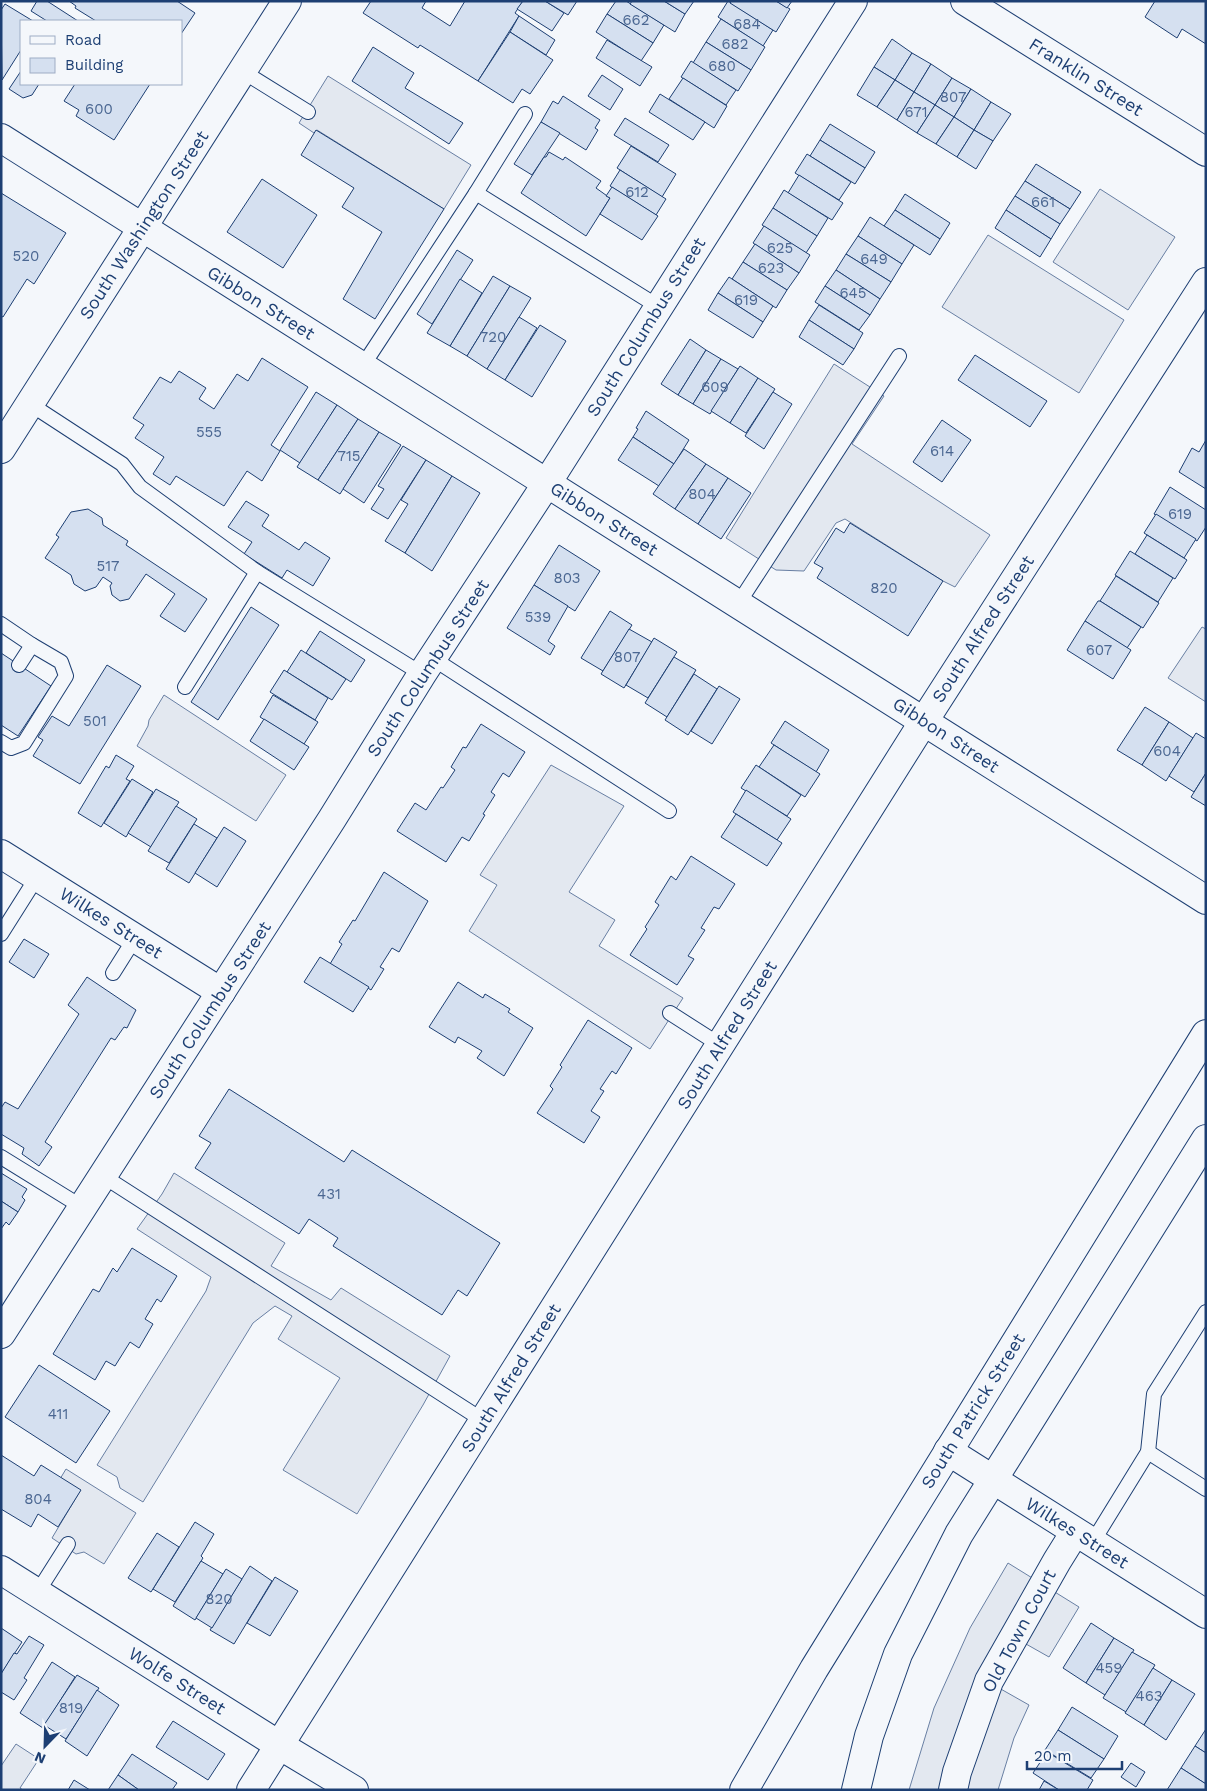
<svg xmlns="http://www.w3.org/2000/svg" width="1207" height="1791" viewBox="0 0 1207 1791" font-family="'Work Sans',sans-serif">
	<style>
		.parking { fill: #e3e8f0; stroke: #687fa3 }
		.building { fill: #d5e0f0; stroke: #1d3f73 }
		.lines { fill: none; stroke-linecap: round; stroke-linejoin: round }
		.service-casing { stroke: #1d3f73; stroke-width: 16 }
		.minor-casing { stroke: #1d3f73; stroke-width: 30 }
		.secondary-casing { stroke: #1d3f73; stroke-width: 30 }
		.primary-casing { stroke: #1d3f73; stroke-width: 30 }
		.trunk-casing { stroke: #1d3f73; stroke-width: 30 }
		.service { stroke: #f4f7fb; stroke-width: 14 }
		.minor { stroke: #f4f7fb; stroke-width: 28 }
		.secondary { stroke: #f4f7fb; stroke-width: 28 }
		.primary { stroke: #f4f7fb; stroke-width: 28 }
		.trunk { stroke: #f4f7fb; stroke-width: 28 }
		.labels { text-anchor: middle; stroke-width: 4; stroke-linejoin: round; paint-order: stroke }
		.number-label { font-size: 15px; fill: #4b6792 }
		.street-label { font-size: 18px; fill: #1d3f73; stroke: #f4f7fb }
	</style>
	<rect width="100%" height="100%" fill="#f4f7fb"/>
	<g class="parking">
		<polygon points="328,76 471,165 444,209 317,130 314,133 299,123"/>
		<polygon points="1100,189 1175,237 1128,310 1053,262"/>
		<polygon points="988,235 1124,320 1079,393 942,307"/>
		<polygon points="834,364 884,396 852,444 990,535 955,587 943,581 845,519 836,523 804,571 776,570 726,538"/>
		<polygon points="1202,627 1206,629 1206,702 1168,678"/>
		<polygon points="164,695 286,775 256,821 137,746 148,726 149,720"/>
		<polygon points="551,765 624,806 569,892 615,920 599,946 683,998 650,1049 469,931 497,885 480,875"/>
		<polygon points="174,1173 285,1243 271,1266 331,1300 341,1288 450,1356 423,1405 357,1514 283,1470 340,1378 278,1339 292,1316 275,1306 253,1323 143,1502 120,1488 117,1477 97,1465 206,1291 211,1277 137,1229 162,1194"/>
		<polygon points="66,1469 136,1513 104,1564 84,1552 76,1554 52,1538 80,1491 60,1479"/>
		<polygon points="1008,1563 1079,1607 1049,1657 1026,1644 999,1688 1029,1705 1014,1738 998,1790 909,1790 934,1708 970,1628"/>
		<polygon points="16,1744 39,1759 20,1788 23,1790 1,1790 1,1766"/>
	</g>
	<g class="building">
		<polygon points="37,1 47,1 78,21 47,21 31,11"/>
		<polygon points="69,1 177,1 195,13 181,34 181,21 96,21 75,8 76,6"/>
		<polygon points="371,1 426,1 422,8 450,26 465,1 523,1 515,13 519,16 478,81 420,45 418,48 363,13"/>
		<polygon points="523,1 545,1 564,13 552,31 517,9"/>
		<polygon points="545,1 577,1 568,15"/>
		<polygon points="616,1 626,1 664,25 653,43 607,14"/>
		<polygon points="632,1 664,1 685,14 675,32 630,4"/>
		<polygon points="664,1 694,1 685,14"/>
		<polygon points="728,1 773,30 763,46 718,17"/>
		<polygon points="732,1 776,1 790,9 776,32 730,3"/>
		<polygon points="776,1 792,1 787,8"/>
		<polygon points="1155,1 1206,1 1206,44 1182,29 1177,38 1145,17"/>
		<polygon points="5,4 33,21 21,21 21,50 2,80 1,10"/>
		<polygon points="607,14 653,43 641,61 596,32"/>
		<polygon points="519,16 555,40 546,55 510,32"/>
		<polygon points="721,19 765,47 751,70 706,42"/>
		<polygon points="510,32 553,60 530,94 522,89 513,103 478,81"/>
		<polygon points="892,39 912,53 895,80 874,67"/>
		<polygon points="607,40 652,67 640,86 596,58"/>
		<polygon points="706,42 751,70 738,91 693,63"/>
		<polygon points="373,47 414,73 405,88 463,123 449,144 352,81"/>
		<polygon points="912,53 931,64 914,92 895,80"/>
		<polygon points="691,61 736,90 726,105 681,77"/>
		<polygon points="931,64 952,78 935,105 914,92"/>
		<polygon points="874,67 895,80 877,107 857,95"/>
		<polygon points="21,71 21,84 39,84 32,95 23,98 9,89"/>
		<polygon points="602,75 623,89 610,110 588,96"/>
		<polygon points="683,78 727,106 714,128 669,99"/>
		<polygon points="952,78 971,89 954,117 935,105"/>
		<polygon points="895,80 914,92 897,120 877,107"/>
		<polygon points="75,84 150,84 114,140 76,116 79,110 64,101"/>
		<polygon points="971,89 991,102 974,130 954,117"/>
		<polygon points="914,92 935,105 917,133 897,120"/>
		<polygon points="660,94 705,122 693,140 649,112"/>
		<polygon points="563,96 600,120 595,128 598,130 586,150 541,122 553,101 558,104"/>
		<polygon points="991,102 1011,114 993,141 974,130"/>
		<polygon points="935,105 954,117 936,144 917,133"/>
		<polygon points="954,117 974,130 957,157 936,144"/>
		<polygon points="625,118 669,145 658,162 614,135"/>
		<polygon points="541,122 560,133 532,175 514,164"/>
		<polygon points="830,124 875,152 865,168 820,140"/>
		<polygon points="316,130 444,209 375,319 343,299 382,232 342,207 354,188 301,155"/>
		<polygon points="974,130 993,141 976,169 957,157"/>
		<polygon points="820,140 865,168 855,184 810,156"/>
		<polygon points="631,146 676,174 662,197 617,168"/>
		<polygon points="549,152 563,160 565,157 601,181 596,188 610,198 586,236 521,193 544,157 546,157"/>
		<polygon points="807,154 851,182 839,200 795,173"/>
		<polygon points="1036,164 1081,192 1070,209 1025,181"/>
		<polygon points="620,170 666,199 656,215 610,186"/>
		<polygon points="799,175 843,203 832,220 788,193"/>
		<polygon points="262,179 317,215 283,268 227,232"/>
		<polygon points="1025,181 1070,209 1060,224 1015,196"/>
		<polygon points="612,187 658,216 642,240 600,214 610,198 606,196"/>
		<polygon points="784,190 828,218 817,236 773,208"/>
		<polygon points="1,193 66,233 34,284 27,279 3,317 1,316"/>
		<polygon points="905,194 950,223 940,239 895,210"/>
		<polygon points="1015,196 1060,224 1051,239 1006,210"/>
		<polygon points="773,208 817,236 806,253 762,225"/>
		<polygon points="895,210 940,239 930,255 884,226"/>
		<polygon points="1006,210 1051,239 1040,257 995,228"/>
		<polygon points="870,217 914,245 902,264 858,236"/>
		<polygon points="764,226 810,255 799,273 753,243"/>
		<polygon points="858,236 902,264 891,282 846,254"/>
		<polygon points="755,244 799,273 787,290 743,262"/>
		<polygon points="457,250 473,260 432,324 417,314"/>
		<polygon points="846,254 891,282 880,299 836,270"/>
		<polygon points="743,262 787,290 776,308 732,279"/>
		<polygon points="836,270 880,299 870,315 825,286"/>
		<polygon points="493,276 510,286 467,356 450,346"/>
		<polygon points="729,277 773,306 763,322 718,293"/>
		<polygon points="460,279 482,293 450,346 427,333"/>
		<polygon points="510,286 531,298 487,369 467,356"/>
		<polygon points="825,286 870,315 859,330 815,302"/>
		<polygon points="718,293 763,322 753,338 708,310"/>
		<polygon points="819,305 863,333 854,349 809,320"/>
		<polygon points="519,317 537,328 505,380 487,369"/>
		<polygon points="809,320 854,349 843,365 799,337"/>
		<polygon points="540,325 566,341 532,397 505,380"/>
		<polygon points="690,339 706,350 678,395 661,384"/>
		<polygon points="706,350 721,359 693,404 678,395"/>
		<polygon points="975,355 1047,401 1030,427 958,380"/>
		<polygon points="262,358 308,387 271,445 280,451 262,481 247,471 224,506 176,476 170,485 153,474 164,457 135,438 144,425 133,418 160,377 171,383 179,371 206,388 199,399 214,409 237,374 248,381"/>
		<polygon points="721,359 738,369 710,414 693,404"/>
		<polygon points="740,366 758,378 730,423 711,411"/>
		<polygon points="758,378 775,389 746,433 730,423"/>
		<polygon points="316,392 337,405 300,463 280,450"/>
		<polygon points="773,392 792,404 764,449 745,436"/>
		<polygon points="337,405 358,419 318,480 297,467"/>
		<polygon points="646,411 689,440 674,464 633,437 638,429 636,428"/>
		<polygon points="358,419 379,432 340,494 318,480"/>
		<polygon points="942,420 971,440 942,482 913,462"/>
		<polygon points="379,432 401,445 364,503 343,489"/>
		<polygon points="633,437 674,464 659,486 618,460"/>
		<polygon points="1206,440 1206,489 1179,472 1192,448 1199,452"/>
		<polygon points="403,446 426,460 388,519 371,509 384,489 378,486"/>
		<polygon points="684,449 706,464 675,509 653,494"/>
		<polygon points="426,460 452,476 405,553 385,541 408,504 401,500"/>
		<polygon points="706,464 728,478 698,524 675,509"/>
		<polygon points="452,476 480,493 432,571 405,553"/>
		<polygon points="728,478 751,493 721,539 698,524"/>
		<polygon points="1170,487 1206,510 1206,527 1197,541 1154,514"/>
		<polygon points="246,501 269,515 262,526 299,550 305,542 330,558 313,586 287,570 282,578 244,554 252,542 228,527"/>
		<polygon points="88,509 102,518 103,525 128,541 126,545 207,599 185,632 160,616 175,594 146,574 129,599 120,601 112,595 110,586 112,583 103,577 96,587 85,591 74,584 71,575 45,558 59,537 56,535 71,512"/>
		<polygon points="1156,514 1196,539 1184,558 1144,533"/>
		<polygon points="850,523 943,581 908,636 817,578 823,568 814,563 836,528 844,533"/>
		<polygon points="1147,535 1187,560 1175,579 1135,554"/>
		<polygon points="559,545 600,571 575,611 534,585"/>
		<polygon points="1130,551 1173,578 1158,602 1115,575"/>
		<polygon points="1116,576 1159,603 1143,628 1100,601"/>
		<polygon points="534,585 568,606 548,641 555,646 550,655 507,628"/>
		<polygon points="1098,601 1100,601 1141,627 1127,648 1085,621"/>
		<polygon points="251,607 279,625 218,720 191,702"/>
		<polygon points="610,611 632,625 603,671 581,658"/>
		<polygon points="1085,621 1131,650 1113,679 1067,650"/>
		<polygon points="629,629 652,642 624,688 601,674"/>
		<polygon points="320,631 365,660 351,682 306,653"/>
		<polygon points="654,638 677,652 648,698 626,685"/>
		<polygon points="301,650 346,679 332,700 287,672"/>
		<polygon points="1,653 51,686 18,736 1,725"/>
		<polygon points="674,657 696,670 667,717 645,703"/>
		<polygon points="107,665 141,686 80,784 33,756 43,740 38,737 52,716 69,726"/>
		<polygon points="284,670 328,698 315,720 270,692"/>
		<polygon points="694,674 717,689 688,735 665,720"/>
		<polygon points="719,686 740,699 712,744 691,731"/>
		<polygon points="273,695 318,722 304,744 260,717"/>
		<polygon points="1145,707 1169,722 1142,765 1117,750"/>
		<polygon points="264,719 309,747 294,770 250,741"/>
		<polygon points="785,721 829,750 816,772 771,743"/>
		<polygon points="1169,722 1193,738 1166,781 1142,765"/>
		<polygon points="481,724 525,752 509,777 503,773 491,792 495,795 483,814 485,815 469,841 462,837 446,862 397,831 415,803 426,810 441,787 443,788 455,770 451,767 463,747 466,748"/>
		<polygon points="1196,733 1206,739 1206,773 1194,792 1169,776"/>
		<polygon points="774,745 820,774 805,797 759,767"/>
		<polygon points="116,755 134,766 126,779 130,781 101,827 78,813 106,766 109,768"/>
		<polygon points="756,765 801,795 787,816 741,788"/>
		<polygon points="1206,773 1206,806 1191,797"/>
		<polygon points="132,779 153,792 126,837 104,823"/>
		<polygon points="156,789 179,802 151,847 128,833"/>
		<polygon points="746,790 791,819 777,840 733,812"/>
		<polygon points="176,806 197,819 169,863 148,851"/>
		<polygon points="736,814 782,843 767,866 721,837"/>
		<polygon points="194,824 217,838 189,883 166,869"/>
		<polygon points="224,827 246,841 217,887 195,873"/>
		<polygon points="691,856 735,884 719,909 714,907 701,928 705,930 688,956 694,959 677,985 630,955 647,929 645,927 659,905 655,902 671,876 676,880"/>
		<polygon points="384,872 428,901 399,952 392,948 380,967 384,969 371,990 330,964 342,944 339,942 353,920 355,921"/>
		<polygon points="24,939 49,954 34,978 9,962"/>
		<polygon points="320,957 369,987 353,1012 304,982"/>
		<polygon points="87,977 136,1010 127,1028 124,1027 115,1040 111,1038 45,1142 52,1147 39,1166 22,1154 24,1148 1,1134 1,1108 5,1102 18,1109 79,1014 68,1005"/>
		<polygon points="458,982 483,998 485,994 510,1009 508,1012 533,1028 504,1076 477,1058 482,1051 458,1037 455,1043 429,1027"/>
		<polygon points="588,1020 632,1048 616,1074 612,1071 600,1089 604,1091 591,1111 600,1117 584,1143 537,1113 553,1089 550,1086 562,1067 560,1065"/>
		<polygon points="229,1089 344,1162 352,1150 500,1243 467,1296 458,1290 442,1315 333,1246 338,1238 309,1219 299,1234 195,1168 211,1143 199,1136"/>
		<polygon points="1,1173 27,1189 22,1197 25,1200 18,1212 1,1201"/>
		<polygon points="1,1201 18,1212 9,1225 6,1222 1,1229"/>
		<polygon points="132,1248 177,1276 161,1302 157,1299 145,1319 153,1324 139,1348 130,1342 115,1366 106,1361 95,1380 53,1354 93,1289 99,1292 113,1268 117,1272"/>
		<polygon points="39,1365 110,1411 76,1463 5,1417"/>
		<polygon points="1,1455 34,1476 41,1465 81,1490 58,1527 38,1514 31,1527 1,1509"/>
		<polygon points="195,1522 214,1534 201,1556 203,1558 175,1602 153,1589"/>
		<polygon points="157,1533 179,1547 151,1592 128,1578"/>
		<polygon points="201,1561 223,1574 195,1620 173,1606"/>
		<polygon points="250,1566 272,1581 234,1644 210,1630"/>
		<polygon points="226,1569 242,1579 212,1628 196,1618"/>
		<polygon points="275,1577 298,1591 270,1636 247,1623"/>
		<polygon points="1091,1623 1114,1638 1086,1683 1063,1668"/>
		<polygon points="1,1628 22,1642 1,1674"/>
		<polygon points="29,1636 44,1645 24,1678 27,1680 14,1700 1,1692 1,1674 14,1653 17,1654"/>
		<polygon points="1114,1638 1134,1650 1105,1695 1086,1683"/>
		<polygon points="1132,1652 1155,1665 1126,1712 1103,1698"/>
		<polygon points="52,1662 75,1677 43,1728 20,1713"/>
		<polygon points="1153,1668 1172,1680 1144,1725 1125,1713"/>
		<polygon points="77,1675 99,1688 66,1739 44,1725"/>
		<polygon points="1172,1680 1195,1694 1166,1740 1144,1725"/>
		<polygon points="97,1690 119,1705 87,1756 65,1741"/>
		<polygon points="1072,1707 1118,1736 1104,1759 1058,1730"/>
		<polygon points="173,1721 225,1754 208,1780 156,1747"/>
		<polygon points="1206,1729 1206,1753 1195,1746"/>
		<polygon points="1058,1730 1104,1759 1091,1778 1045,1750"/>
		<polygon points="1195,1746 1206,1753 1206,1784 1181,1768"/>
		<polygon points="1047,1752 1093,1780 1087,1790 1059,1790 1033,1773"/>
		<polygon points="132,1754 177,1783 172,1790 139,1790 118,1775"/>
		<polygon points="1131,1763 1145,1772 1136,1787 1121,1777"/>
		<polygon points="1181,1768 1206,1784 1206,1790 1167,1790"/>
		<polygon points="118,1775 139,1790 108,1790"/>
		<polygon points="74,1780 90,1790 68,1790"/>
		<polygon points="1044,1781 1059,1790 1039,1790"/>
	</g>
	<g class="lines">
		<defs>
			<g id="service">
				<polyline points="242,71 308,112"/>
				<polyline points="476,193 525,114"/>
				<polyline points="362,367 476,193 659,307"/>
				<polyline points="30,404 122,464 140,487 257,572"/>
				<polyline points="738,604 899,356"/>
				<polyline points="1,624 32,645 19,665"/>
				<polyline points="432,658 669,811"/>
				<polyline points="185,687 257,572 422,674"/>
				<polyline points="1,742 11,748 24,743 66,676 61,662 32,645"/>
				<polyline points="1,934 37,877"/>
				<polyline points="113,973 135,938"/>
				<polyline points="670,1013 720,1045"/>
				<polyline points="1,1157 82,1207"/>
				<polyline points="103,1176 484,1421"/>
				<polyline points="1148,1452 1206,1489"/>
				<polyline points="1092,1543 1148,1452 1154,1394 1206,1312"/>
				<polyline points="37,1593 68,1544"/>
			</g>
			<g id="minor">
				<polyline points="1,854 221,992"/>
				<polyline points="1,1334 332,819 422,674 547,483 853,1"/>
				<polyline points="948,1451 1206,1614"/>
				<polyline points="1,1570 279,1745 354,1790"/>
				<polyline points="251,1790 924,721 1206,282"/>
				<polyline points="953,1790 957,1772 989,1681 1057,1561 1075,1532"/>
			</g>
			<g id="secondary">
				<polyline points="965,1 1206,152"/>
				<polyline points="1,138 1206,900"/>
			</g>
			<polyline id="primary" points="1,449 287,1"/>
			<g id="trunk">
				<polyline points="744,1790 814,1669 1206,1034"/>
				<polyline points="856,1790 869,1736 898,1654 959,1534 1206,1139"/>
			</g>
		</defs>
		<use href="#service" class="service-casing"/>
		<use href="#minor" class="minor-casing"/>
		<use href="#secondary" class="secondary-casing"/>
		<use href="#primary" class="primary-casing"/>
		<use href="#trunk" class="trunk-casing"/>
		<use href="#service" class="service"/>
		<use href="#minor" class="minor"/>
		<use href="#secondary" class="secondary"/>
		<use href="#primary" class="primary"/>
		<use href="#trunk" class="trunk"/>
	</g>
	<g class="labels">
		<g class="number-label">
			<text x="636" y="25">662</text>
			<text x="747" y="29">684</text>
			<text x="735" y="49">682</text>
			<text x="722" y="71">680</text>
			<text x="953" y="102">807</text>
			<text x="99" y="114">600</text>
			<text x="916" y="117">671</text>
			<text x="637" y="197">612</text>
			<text x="1043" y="207">661</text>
			<text x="780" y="253">625</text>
			<text x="26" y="261">520</text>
			<text x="874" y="264">649</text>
			<text x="771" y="273">623</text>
			<text x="853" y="298">645</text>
			<text x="746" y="305">619</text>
			<text x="493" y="342">720</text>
			<text x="715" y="392">609</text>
			<text x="209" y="437">555</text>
			<text x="942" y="456">614</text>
			<text x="349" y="461">715</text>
			<text x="702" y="499">804</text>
			<text x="1180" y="519">619</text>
			<text x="108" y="571">517</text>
			<text x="567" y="583">803</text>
			<text x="884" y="593">820</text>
			<text x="538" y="622">539</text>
			<text x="1099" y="655">607</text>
			<text x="627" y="662">807</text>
			<text x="95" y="726">501</text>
			<text x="1167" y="756">604</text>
			<text x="329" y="1199">431</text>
			<text x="58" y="1419">411</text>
			<text x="38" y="1504">804</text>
			<text x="219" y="1604">820</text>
			<text x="1109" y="1673">459</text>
			<text x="1149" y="1701">463</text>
			<text x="71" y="1713">819</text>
		</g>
		<g class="street-label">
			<text transform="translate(1086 77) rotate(32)" y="6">Franklin Street</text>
			<text transform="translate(144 225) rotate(-57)" y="6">South Washington Street</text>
			<text transform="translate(261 303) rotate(32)" y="6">Gibbon Street</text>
			<text transform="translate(646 327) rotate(-58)" y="6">South Columbus Street</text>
			<text transform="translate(604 519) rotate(32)" y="6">Gibbon Street</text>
			<text transform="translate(983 629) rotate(-57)" y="6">South Alfred Street</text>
			<text transform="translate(428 668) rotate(-57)" y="6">South Columbus Street</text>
			<text transform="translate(946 735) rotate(33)" y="6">Gibbon Street</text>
			<text transform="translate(111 923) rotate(32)" y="6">Wilkes Street</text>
			<text transform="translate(210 1010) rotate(-57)" y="6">South Columbus Street</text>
			<text transform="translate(727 1035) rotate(-58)" y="6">South Alfred Street</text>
			<text transform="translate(511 1378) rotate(-58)" y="6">South Alfred Street</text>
			<text transform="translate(973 1411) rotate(-58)" y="6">South Patrick Street</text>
			<text transform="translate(1077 1533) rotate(32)" y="6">Wilkes Street</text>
			<text transform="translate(1019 1631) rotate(-62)" y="6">Old Town Court</text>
			<text transform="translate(177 1681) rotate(32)" y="6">Wolfe Street</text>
		</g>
	</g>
	<rect width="1207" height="1791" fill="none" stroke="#1d3f73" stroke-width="5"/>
	<rect x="20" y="20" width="162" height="65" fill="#f4f7fb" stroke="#9eadc5"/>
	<rect x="30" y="36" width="25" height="8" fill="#f4f7fb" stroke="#9eadc5"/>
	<text x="65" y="45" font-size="15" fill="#1d3f73">Road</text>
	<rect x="30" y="58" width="25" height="15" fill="#d5e0f0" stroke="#9eadc5"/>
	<text x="65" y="70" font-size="15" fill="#1d3f73">Building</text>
	<g transform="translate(45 1746) rotate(203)" stroke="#f4f7fb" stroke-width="4" paint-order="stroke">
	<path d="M0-4L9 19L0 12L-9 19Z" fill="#1d3f73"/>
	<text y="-8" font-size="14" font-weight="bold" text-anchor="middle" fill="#1d3f73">N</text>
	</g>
	<path d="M1027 1761v8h95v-8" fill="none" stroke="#1d3f73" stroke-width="2.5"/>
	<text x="1034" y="1761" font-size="15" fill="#1d3f73" stroke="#f4f7fb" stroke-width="4" paint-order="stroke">20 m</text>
</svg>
